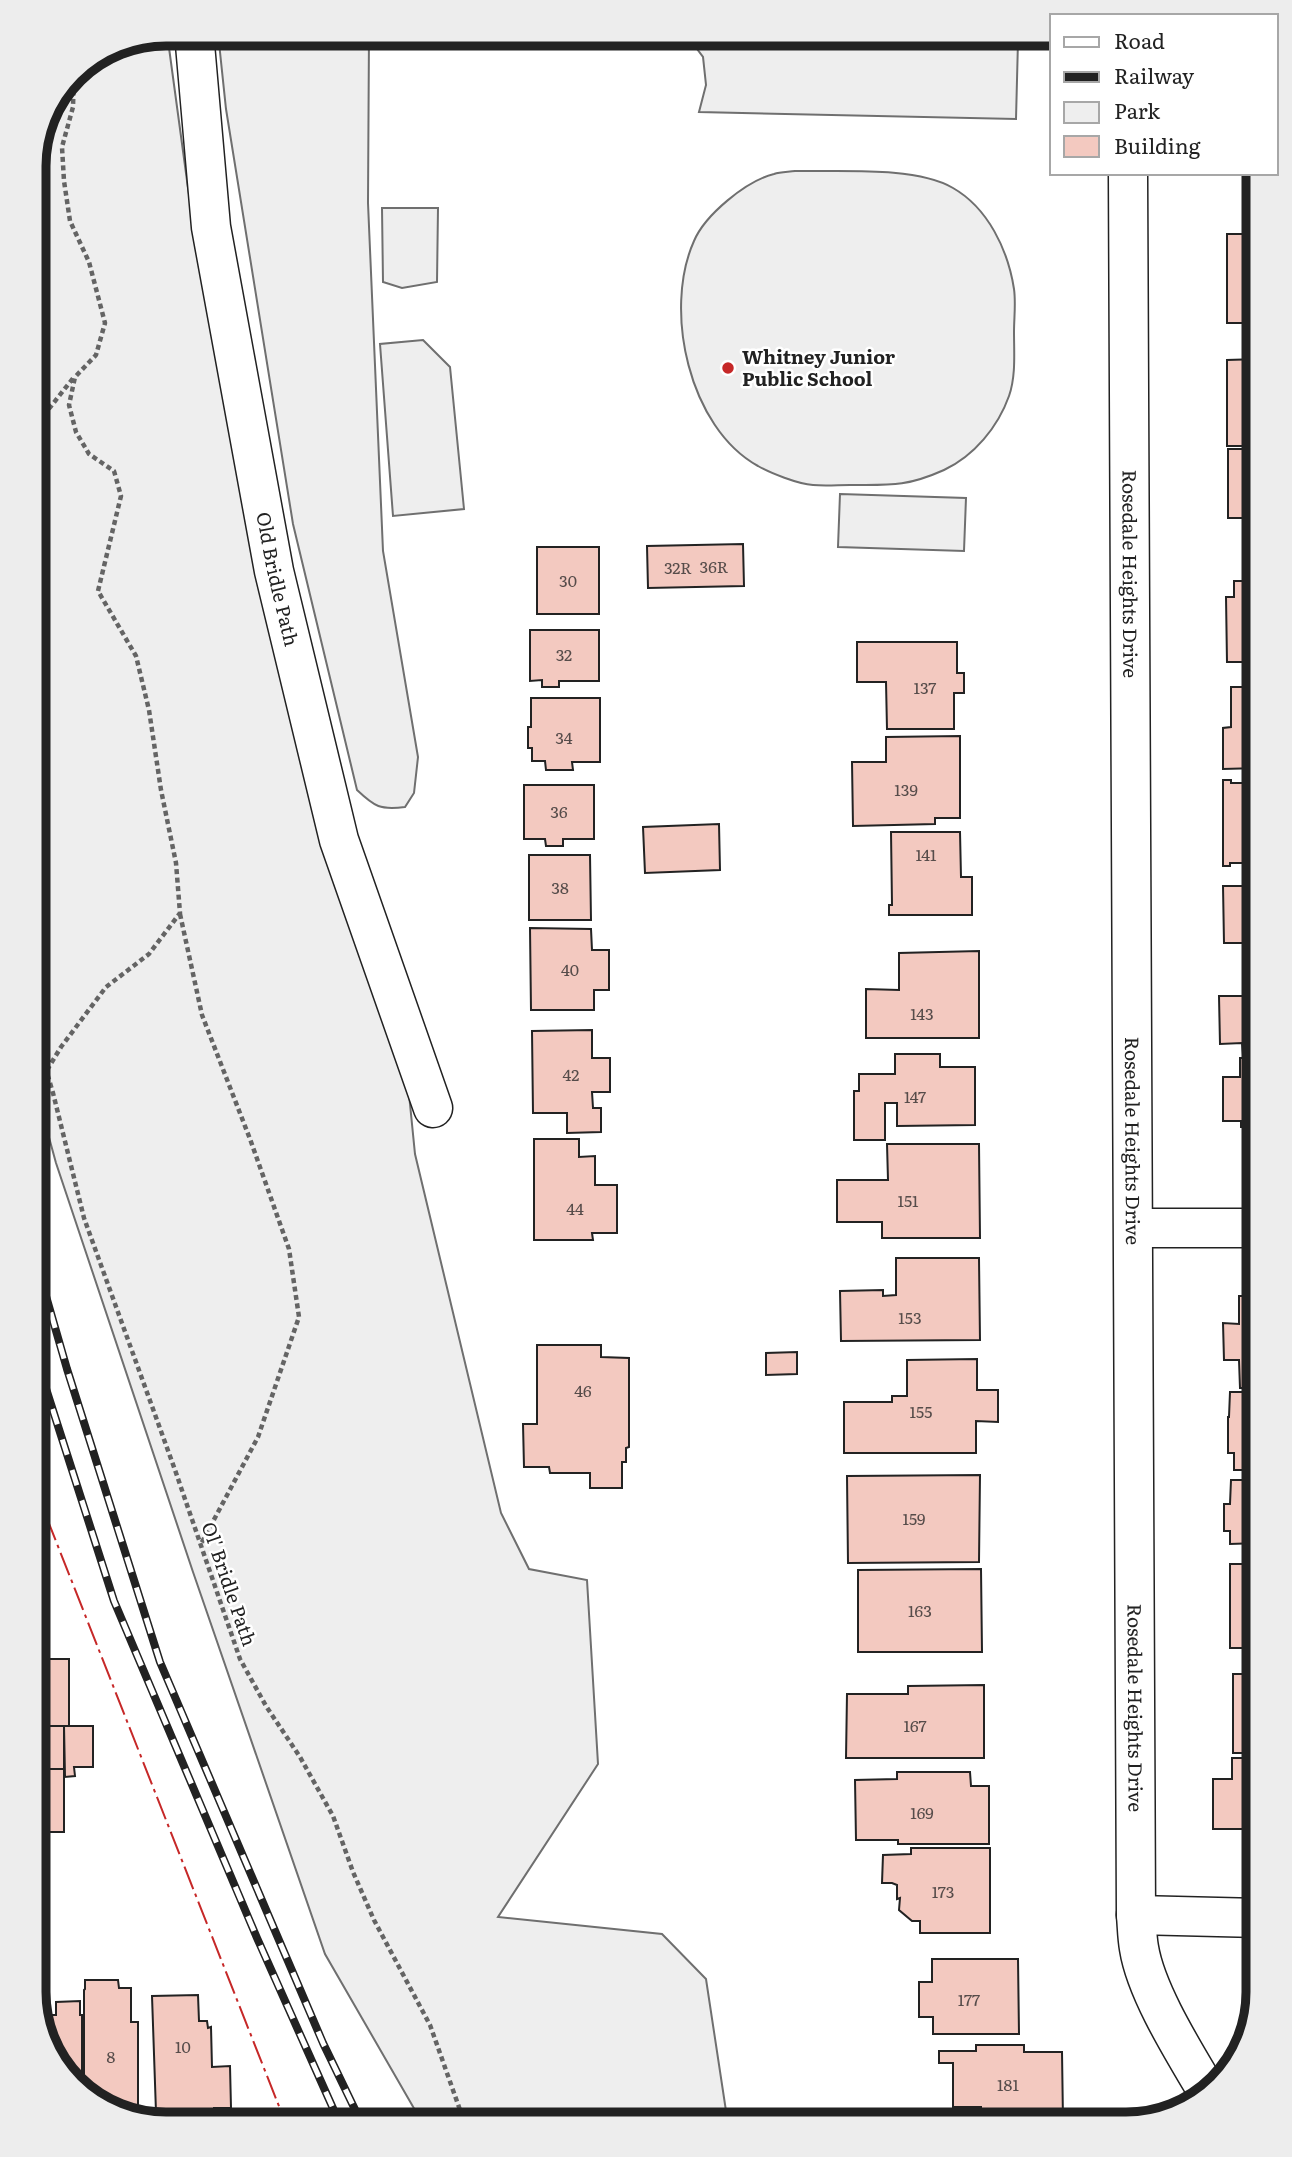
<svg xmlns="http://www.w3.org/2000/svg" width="1292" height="2157" viewBox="0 0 1292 2157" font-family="Literata,serif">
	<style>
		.green { fill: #eee; stroke: #6f6f6f; stroke-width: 2 }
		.building { fill: #f3c9c0; stroke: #222; stroke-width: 2 }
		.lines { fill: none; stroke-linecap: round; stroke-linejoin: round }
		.minor-casing { stroke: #222; stroke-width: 41 }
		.path { stroke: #646464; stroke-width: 4.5; stroke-dasharray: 5 3.5; stroke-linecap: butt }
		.minor { stroke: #fff; stroke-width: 38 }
		.rail-casing { stroke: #222; stroke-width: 8 }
		.rail { stroke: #fff; stroke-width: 5; stroke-dasharray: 16; stroke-linecap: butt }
		.power { stroke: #c62828; stroke-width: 2; stroke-dasharray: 24 5 3.5 5; stroke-linecap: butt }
		.poi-dot { fill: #c62828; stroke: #fff; stroke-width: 2.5 }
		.labels { text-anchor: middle; stroke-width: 5; stroke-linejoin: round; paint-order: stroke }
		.number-label { font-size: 16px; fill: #564c4a }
		.poi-label { font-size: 19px; font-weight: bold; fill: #222; stroke: #fff; text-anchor: start }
		.street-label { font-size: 19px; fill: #222; stroke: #fff }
		.rim { fill: none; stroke: #222; stroke-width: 9 }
	</style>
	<rect width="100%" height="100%" fill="#fff"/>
	<g class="green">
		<polygon points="167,33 188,188 222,390 408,1084 415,1154 501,1513 529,1569 587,1580 598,1764 498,1917 662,1934 706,1979 728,2124 423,2124 325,1954 193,1572 56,1163 33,1079 34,157 72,72 115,43"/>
		<path d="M218,33H369L368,203L383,551L418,757L414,793L405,807C380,810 375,807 357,790L293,524L226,109Z"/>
		<polygon points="685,33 750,33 752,41 1018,41 1016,119 699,112 706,85 703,57"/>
		<path d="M795,171C838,172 916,166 953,188C988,208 1008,250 1014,289C1016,303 1014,318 1014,332C1014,353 1016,376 1009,396C998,427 974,456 944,470C906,487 890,485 850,485C838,485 825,486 813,485C798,484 770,473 758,466C689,428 663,310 694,241C705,215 746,181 774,174C780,172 788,172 795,171Z"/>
		<polygon points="382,208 438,208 437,282 402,288 383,282"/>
		<polygon points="423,340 450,367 464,509 393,516 380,344"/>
		<polygon points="840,494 966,498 964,551 838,547"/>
	</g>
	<g class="building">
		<polygon points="1249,173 1259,173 1259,217 1248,217"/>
		<rect x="1227" y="234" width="32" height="89"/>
		<polygon points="1259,359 1259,446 1227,446 1227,360"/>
		<polygon points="1228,449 1259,449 1259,538 1256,538 1256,518 1228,518"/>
		<polygon points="743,544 744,586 648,588 647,546"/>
		<rect x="537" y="547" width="62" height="67"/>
		<polygon points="1253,575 1259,575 1259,662 1227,662 1226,597 1234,597 1234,581 1253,581"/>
		<polygon points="530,630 599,630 599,681 559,681 559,687 542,687 542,680 530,681"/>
		<polygon points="857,642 957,642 957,673 964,673 964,693 954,693 954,729 887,729 886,682 857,682"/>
		<polygon points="1231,687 1259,687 1259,768 1223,769 1223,728 1231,727"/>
		<polygon points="531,698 600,698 600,762 572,762 573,770 546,770 545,761 532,761 532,748 528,748 528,727 531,727"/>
		<polygon points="960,736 960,818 935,818 935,824 853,826 852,762 886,762 886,737"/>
		<polygon points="1223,780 1231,780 1231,783 1259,783 1259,863 1230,863 1230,866 1223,866"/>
		<polygon points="524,785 594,785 594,839 563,839 563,846 546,846 545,839 524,839"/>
		<polygon points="719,824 720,870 645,873 643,827"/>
		<polygon points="891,832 960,832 961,877 972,877 972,915 889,915 889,905 892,905"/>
		<polygon points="529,855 590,855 591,920 529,920"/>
		<polygon points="1223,886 1259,886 1259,959 1255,959 1255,943 1224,943"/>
		<polygon points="530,928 591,929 592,950 609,950 609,990 594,990 594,1010 531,1010"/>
		<polygon points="979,951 979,1038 866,1038 866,989 899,990 899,953"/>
		<polygon points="1219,996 1259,996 1259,1055 1243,1055 1242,1043 1220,1044"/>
		<polygon points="592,1030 592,1058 610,1058 610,1092 592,1092 593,1108 601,1108 601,1132 567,1133 567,1113 533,1113 532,1031"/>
		<polygon points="895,1054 940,1054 940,1067 975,1067 975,1125 897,1126 897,1103 885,1103 885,1140 854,1140 854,1091 859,1091 859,1074 895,1074"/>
		<polygon points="1240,1058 1259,1058 1259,1127 1241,1127 1241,1121 1223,1121 1223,1077 1240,1077"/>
		<polygon points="534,1139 579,1139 579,1157 595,1156 595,1185 617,1185 617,1233 592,1233 593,1240 534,1240"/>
		<polygon points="887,1144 979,1144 980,1238 882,1238 882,1222 837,1222 837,1180 888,1180"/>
		<polygon points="896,1258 979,1258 980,1340 841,1341 840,1291 883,1290 883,1296 896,1295"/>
		<polygon points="1239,1296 1259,1296 1259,1388 1240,1388 1239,1360 1224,1360 1223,1323 1239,1324"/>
		<polygon points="537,1345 601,1345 601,1357 629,1358 629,1447 626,1448 626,1462 622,1462 622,1488 590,1488 590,1473 550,1473 549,1467 524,1467 523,1424 537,1424"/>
		<polygon points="797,1352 797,1374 766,1375 766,1353"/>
		<polygon points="977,1359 977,1390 998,1390 998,1422 976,1421 976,1453 844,1453 844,1402 892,1402 892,1396 907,1396 907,1360"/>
		<polygon points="1230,1392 1259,1392 1259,1470 1234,1470 1234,1453 1228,1453 1228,1417 1229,1417"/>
		<polygon points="980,1475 979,1562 848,1563 847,1476"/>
		<polygon points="1231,1480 1259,1480 1259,1543 1230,1544 1230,1531 1224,1531 1224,1504 1230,1504"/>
		<rect x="1230" y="1564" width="29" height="84"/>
		<polygon points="981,1569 982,1652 858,1652 858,1570"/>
		<rect x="33" y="1659" width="36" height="67"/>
		<rect x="1233" y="1674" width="26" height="79"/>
		<polygon points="984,1685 984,1758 846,1758 847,1694 908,1694 908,1686"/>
		<rect x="33" y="1726" width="31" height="43"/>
		<polygon points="64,1726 93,1726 93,1767 74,1767 75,1776 65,1777"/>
		<polygon points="1232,1758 1259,1758 1259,1829 1213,1829 1213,1779 1232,1779"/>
		<rect x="33" y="1769" width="31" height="63"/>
		<polygon points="897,1772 970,1772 971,1786 989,1786 989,1844 898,1844 898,1840 856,1840 855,1780 897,1779"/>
		<polygon points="911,1848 990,1848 990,1933 920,1933 920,1921 912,1921 899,1910 900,1898 897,1899 897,1885 892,1883 882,1883 883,1855 911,1854"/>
		<polygon points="932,1959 1018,1959 1019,2034 933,2034 933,2017 919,2017 919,1982 932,1982"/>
		<polygon points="85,1980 118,1980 119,1988 131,1988 131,2022 138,2022 138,2114 137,2117 92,2102 84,2092 84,1990 85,1989"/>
		<polygon points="198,1995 199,2021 207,2021 208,2028 211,2027 212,2067 230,2066 231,2108 214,2108 214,2111 212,2111 212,2124 175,2123 174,2114 161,2115 161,2112 156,2112 152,1996"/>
		<polygon points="80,2001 80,2015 82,2015 82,2090 47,2050 42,2028 42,2015 56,2015 56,2002"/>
		<polygon points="976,2045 1024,2045 1024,2052 1062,2052 1063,2120 981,2120 981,2107 953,2107 953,2063 939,2063 939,2051 976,2051"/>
	</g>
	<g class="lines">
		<defs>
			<g id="minor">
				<path id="s1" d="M194,33L211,227L274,571L339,840L433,1108"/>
				<path id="s2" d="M1128,173L1136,1915C1137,1926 1137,1937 1139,1948C1146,1992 1184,2052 1207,2091"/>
				<polyline points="1134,1228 1259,1228"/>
				<polyline points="1136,1915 1259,1918"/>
			</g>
		</defs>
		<use href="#minor" class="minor-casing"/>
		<g class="path">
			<polyline points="33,429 74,377"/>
			<polyline points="180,914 202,1015 250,1139 289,1249 299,1317 258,1437 201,1544"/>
			<polyline points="33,1026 53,1093 84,1218 175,1470 240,1659 266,1706 300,1757 333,1816 353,1872 374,1920 430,2025 465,2124"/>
			<polyline points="47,1070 61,1047 106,987 149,954 180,913 176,863 161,790 149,710 136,656 98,591 121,496 114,471 89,454 76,432 69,405 75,377 96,355 105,323 89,262 70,221 64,181 62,147 73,107 74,71"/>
		</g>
		<use href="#minor" class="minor"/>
		<defs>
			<g id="rail">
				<polyline points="33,1251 67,1369 160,1662 323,2043 362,2124"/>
				<polyline points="33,1348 114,1601 257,1938 340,2124"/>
			</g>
		</defs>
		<use href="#rail" class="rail-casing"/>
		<use href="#rail" class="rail"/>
		<polyline class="power" points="33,1483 286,2124"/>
	</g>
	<circle class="poi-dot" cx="728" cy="368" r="7"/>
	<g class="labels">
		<g class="number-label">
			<text x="714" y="573">36R</text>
			<text x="678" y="574">32R</text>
			<text x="568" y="587">30</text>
			<text x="564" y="661">32</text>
			<text x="925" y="694">137</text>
			<text x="564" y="744">34</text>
			<text x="906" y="796">139</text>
			<text x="559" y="818">36</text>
			<text x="926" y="861">141</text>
			<text x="560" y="894">38</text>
			<text x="570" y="976">40</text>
			<text x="922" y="1020">143</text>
			<text x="571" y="1081">42</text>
			<text x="915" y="1103">147</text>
			<text x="908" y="1207">151</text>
			<text x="575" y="1215">44</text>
			<text x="910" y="1324">153</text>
			<text x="583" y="1397">46</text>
			<text x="921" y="1418">155</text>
			<text x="914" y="1525">159</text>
			<text x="920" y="1617">163</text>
			<text x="915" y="1732">167</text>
			<text x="922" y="1819">169</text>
			<text x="943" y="1898">173</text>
			<text x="969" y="2006">177</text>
			<text x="183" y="2053">10</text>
			<text x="111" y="2063">8</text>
			<text x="1008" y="2091">181</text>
		</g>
		<g class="poi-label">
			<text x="742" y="364">Whitney Junior<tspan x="742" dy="22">Public School</tspan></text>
		</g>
		<g class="street-label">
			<text dy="7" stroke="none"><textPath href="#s2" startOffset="401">Rosedale Heights Drive</textPath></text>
			<text dy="7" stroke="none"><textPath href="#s1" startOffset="553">Old Bridle Path</textPath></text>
			<text dy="7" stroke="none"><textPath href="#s2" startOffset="968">Rosedale Heights Drive</textPath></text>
			<text transform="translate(229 1584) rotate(71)" y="7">Ol' Bridle Path</text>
			<text dy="7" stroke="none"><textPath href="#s2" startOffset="1535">Rosedale Heights Drive</textPath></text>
		</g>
	</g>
	<path d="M0 0H1292V2157H0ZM166 46H1126A120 120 0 0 1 1246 166V1992A120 120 0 0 1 1126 2112H166A120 120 0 0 1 46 1992V166A120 120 0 0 1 166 46Z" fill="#ededed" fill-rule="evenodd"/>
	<path class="rim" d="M166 46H1126A120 120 0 0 1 1246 166V1992A120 120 0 0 1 1126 2112H166A120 120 0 0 1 46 1992V166A120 120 0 0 1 166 46Z"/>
	<rect x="1050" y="14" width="228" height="161" fill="#ffffff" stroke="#a7a7a7" stroke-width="2"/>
	<rect x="1064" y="37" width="35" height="10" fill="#ffffff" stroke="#a7a7a7" stroke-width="2"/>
	<text x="1114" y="49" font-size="21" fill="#222222">Road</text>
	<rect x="1064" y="72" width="35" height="10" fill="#222222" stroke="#a7a7a7" stroke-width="2"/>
	<text x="1114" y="84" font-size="21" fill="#222222">Railway</text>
	<rect x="1064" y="102" width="35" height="21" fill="#eeeeee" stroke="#a7a7a7" stroke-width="2"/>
	<text x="1114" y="119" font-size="21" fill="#222222">Park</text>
	<rect x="1064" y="136" width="35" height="21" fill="#f3c9c0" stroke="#a7a7a7" stroke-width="2"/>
	<text x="1114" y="154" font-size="21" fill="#222222">Building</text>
</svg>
